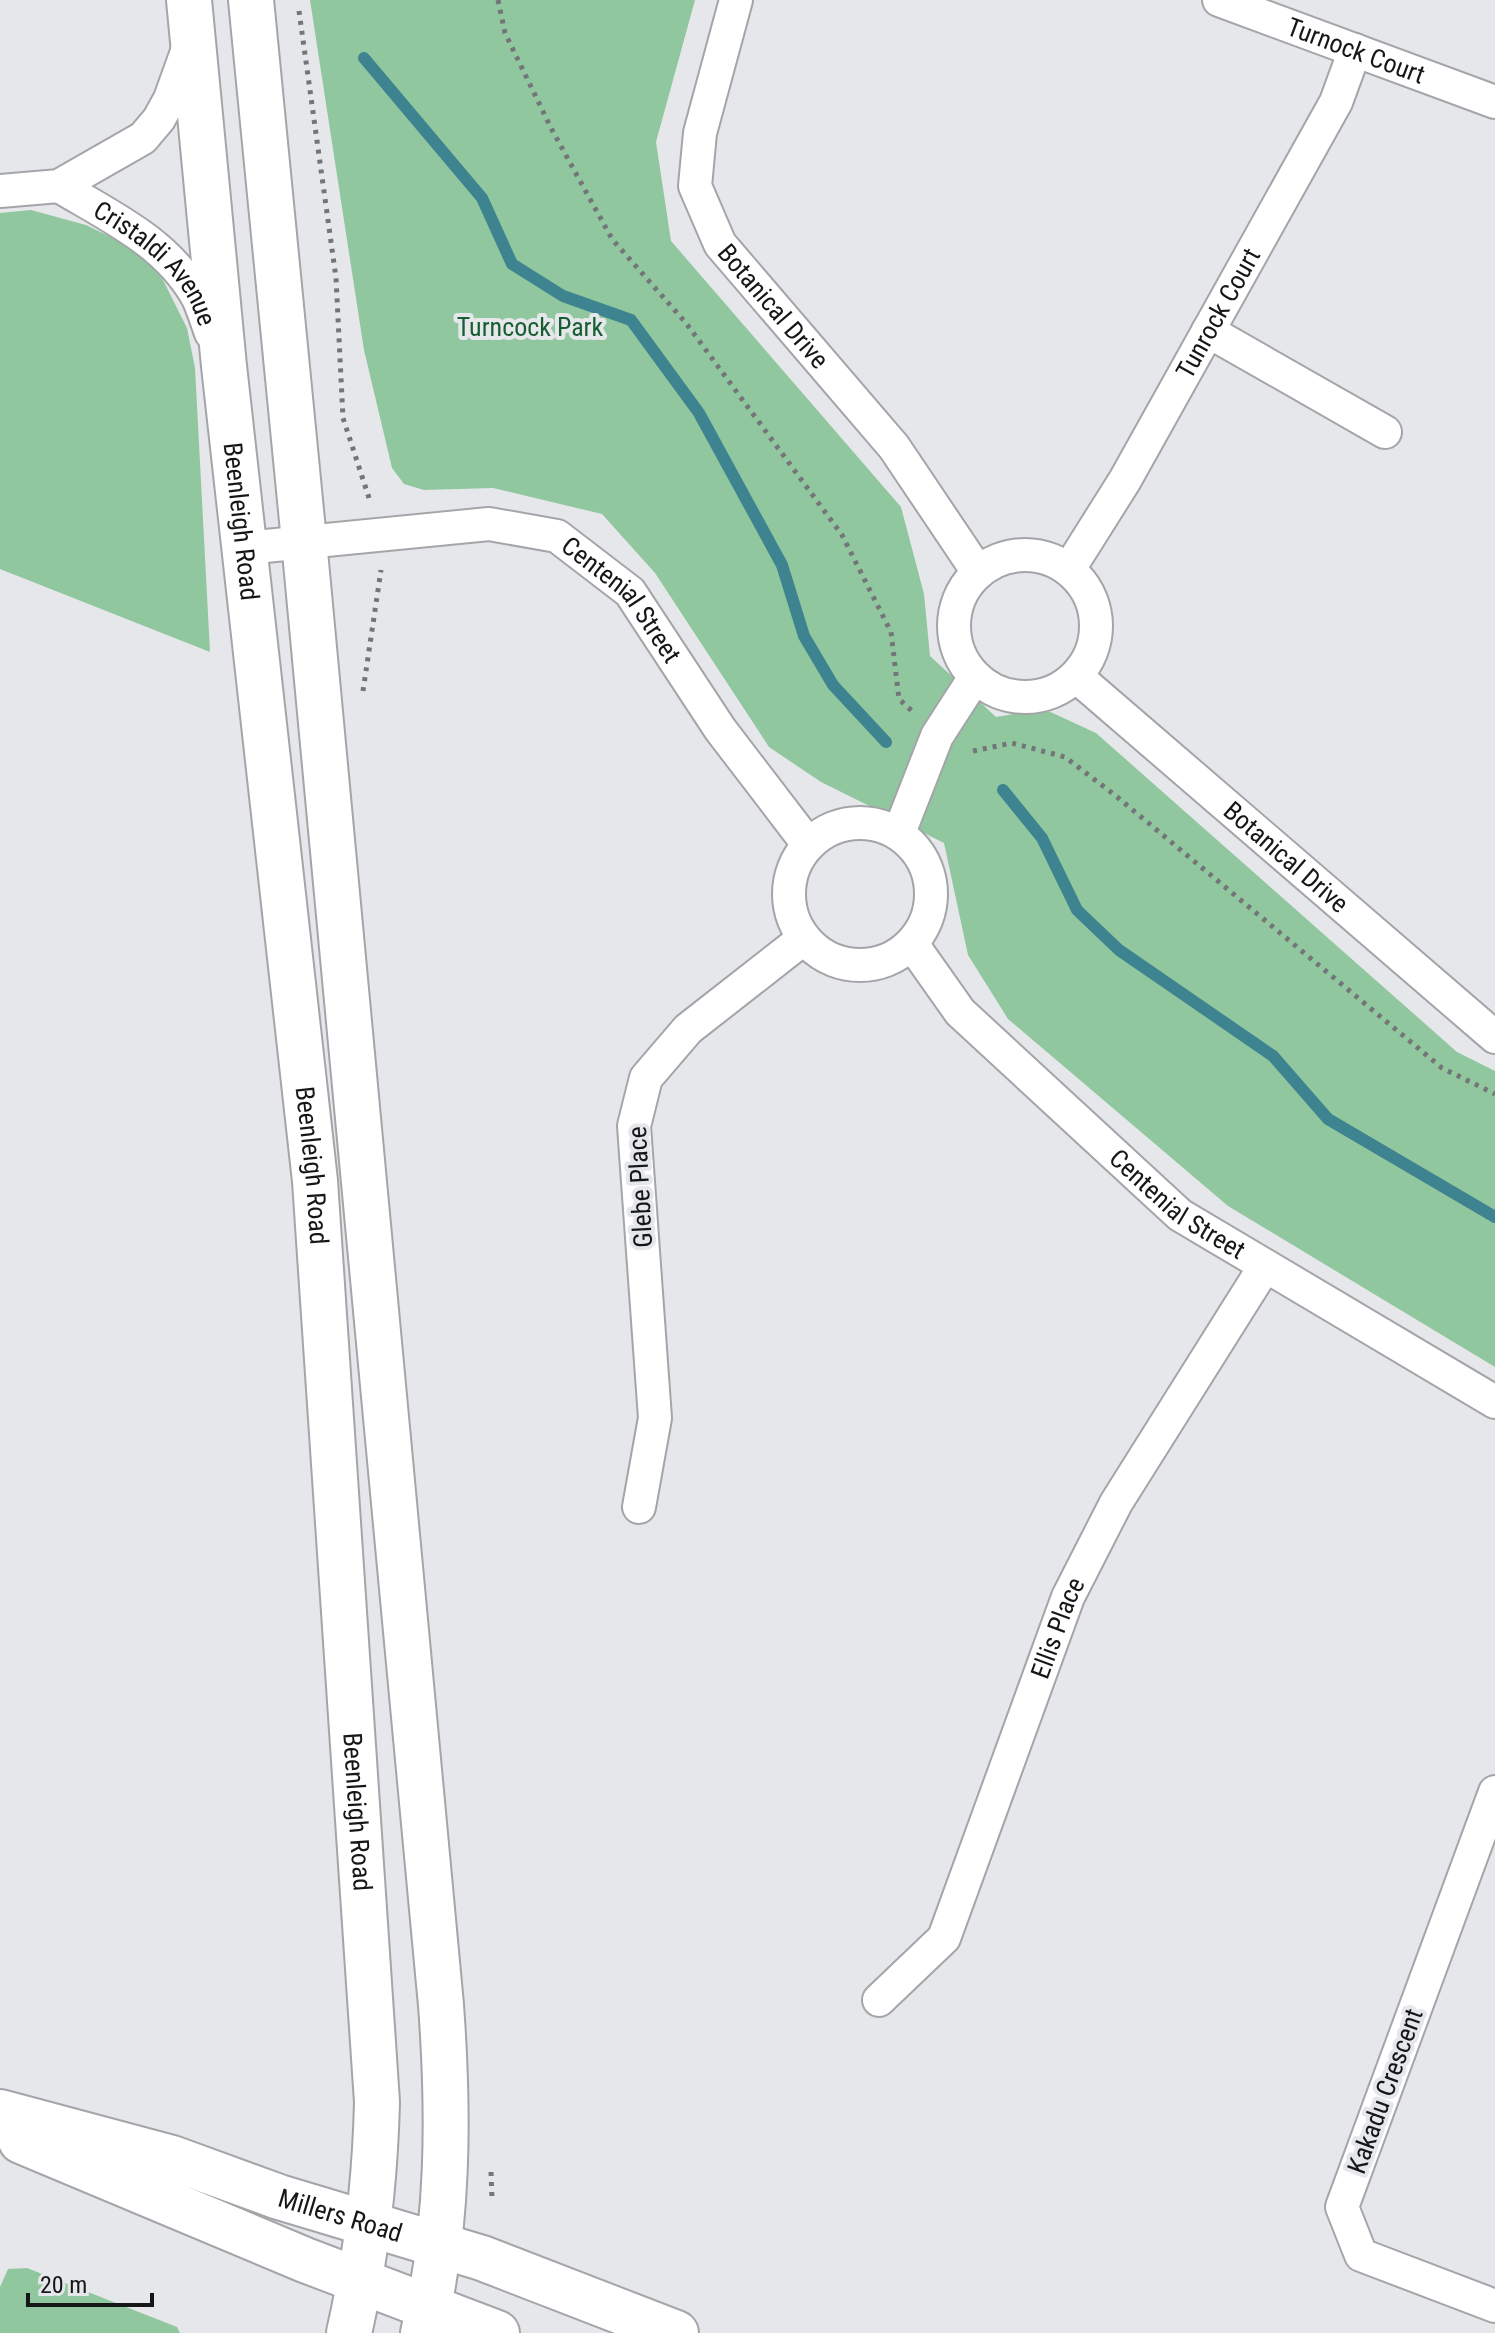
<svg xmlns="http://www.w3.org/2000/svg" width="1495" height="2333" viewBox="0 0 1495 2333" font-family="'Roboto Condensed',sans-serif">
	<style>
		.green { fill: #91c79e }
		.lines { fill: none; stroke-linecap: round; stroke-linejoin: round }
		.stream { stroke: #3e8490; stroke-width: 12 }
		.street-casing { stroke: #a3a5a8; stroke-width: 36 }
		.secondary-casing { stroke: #a3a5a8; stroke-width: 48 }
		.path { stroke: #747578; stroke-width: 5; stroke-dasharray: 4 6; stroke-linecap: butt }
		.street { stroke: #fff; stroke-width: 32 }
		.secondary { stroke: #fff; stroke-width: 44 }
		.labels { text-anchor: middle; stroke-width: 8; stroke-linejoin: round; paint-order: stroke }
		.street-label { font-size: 26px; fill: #151617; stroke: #e6e7eb }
		.park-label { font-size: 26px; fill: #165e32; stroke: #e6e7eb }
	</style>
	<rect width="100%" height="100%" fill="#e6e7eb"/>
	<g class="green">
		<polygon points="310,0 695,0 656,142 671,241 901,507 924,594 930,656 996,717 1044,709 1096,733 1457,1052 1495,1071 1495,1367 1228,1206 1008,1019 968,955 944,843 821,782 769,747 655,573 602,514 493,488 424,490 404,484 392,468 364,350"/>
		<polygon points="31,210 86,225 138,250 163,280 187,328 195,368 210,652 0,569 0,213"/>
		<polygon points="27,2268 177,2327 180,2333 0,2333 0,2287 8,2269"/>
	</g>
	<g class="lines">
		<g class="stream">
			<polyline points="364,58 482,198 512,264 563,296 631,320 699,413 782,565 804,636 833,685 886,742"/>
			<polyline points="1003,790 1042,838 1077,910 1119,950 1273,1056 1328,1119 1495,1217"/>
		</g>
		<defs>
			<g id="street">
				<path id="s1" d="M736,0L700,133L695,186L720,244L894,447L978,572"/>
				<path id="s2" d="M1219,0L1495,102"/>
				<path id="s3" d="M59,186C111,217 168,243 198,298C203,309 207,322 211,333"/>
				<polyline points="0,191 59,186 143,138 159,119 170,99 189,46"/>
				<polyline points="1208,331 1385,432"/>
				<path id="s4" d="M245,548L489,524L557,536L630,592L720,729L808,844"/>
				<circle cx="1025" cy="626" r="71"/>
				<path id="s5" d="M1069,569L1125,480L1336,102L1355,50"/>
				<path id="s6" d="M1077,677L1495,1037"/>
				<circle cx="860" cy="894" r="71"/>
				<polyline points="899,833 937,736 975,677"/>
				<path id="s7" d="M912,944L960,1012L1180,1215L1495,1402"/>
				<polyline points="639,1507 655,1418 634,1126 646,1078 688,1029 803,939"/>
				<polyline points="1495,1792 1342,2207 1361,2255 1495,2306"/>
				<path id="s8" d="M879,2000L944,1938L1068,1597L1116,1503L1265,1266"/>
			</g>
			<g id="secondary">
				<path id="s9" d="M189,0L224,366L315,1181L377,2102C375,2183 367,2254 349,2333"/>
				<path d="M251,0L304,541L441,2005C449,2114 449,2226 423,2333"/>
				<path id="s10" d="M0,2112L172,2158L279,2197L482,2258L676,2333"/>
				<polyline points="21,2141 305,2260 497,2333"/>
			</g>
		</defs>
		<use href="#street" class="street-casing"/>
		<use href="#secondary" class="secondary-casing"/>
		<g class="path">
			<polyline points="498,0 505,33 551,128 612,239 686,323 842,535 891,632 899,699 912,711"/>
			<polyline points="299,11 336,278 343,418 369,498"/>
			<polyline points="363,691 381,570"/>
			<polyline points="973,751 1012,743 1065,757 1116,796 1442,1068 1495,1094"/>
			<polyline points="491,2172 492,2199"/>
		</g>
		<use href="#street" class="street"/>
		<use href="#secondary" class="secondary"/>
	</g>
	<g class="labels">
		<g class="street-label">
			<text dy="9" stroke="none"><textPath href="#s2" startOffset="146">Turnock Court</textPath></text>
			<text dy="9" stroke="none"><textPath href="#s3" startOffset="126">Cristaldi Avenue</textPath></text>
			<text dy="9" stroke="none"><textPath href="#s1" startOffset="336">Botanical Drive</textPath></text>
			<text dy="9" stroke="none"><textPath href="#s5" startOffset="296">Tunrock Court</textPath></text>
			<text dy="9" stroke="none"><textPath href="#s9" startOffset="524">Beenleigh Road</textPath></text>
			<text dy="9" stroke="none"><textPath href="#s4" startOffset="406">Centenial Street</textPath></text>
			<text dy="9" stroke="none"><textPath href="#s6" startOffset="276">Botanical Drive</textPath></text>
			<text dy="9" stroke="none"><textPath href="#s9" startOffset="1172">Beenleigh Road</textPath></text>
			<text transform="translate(640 1187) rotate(-93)" y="9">Glebe Place</text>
			<text dy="9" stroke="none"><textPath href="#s7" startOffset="374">Centenial Street</textPath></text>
			<text dy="9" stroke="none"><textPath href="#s8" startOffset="420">Ellis Place</textPath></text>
			<text dy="9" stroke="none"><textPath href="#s9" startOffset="1820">Beenleigh Road</textPath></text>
			<text transform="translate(1385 2091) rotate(-70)" y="9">Kakadu Crescent</text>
			<text dy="9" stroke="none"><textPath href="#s10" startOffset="356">Millers Road</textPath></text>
		</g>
		<g class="park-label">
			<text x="530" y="336">Turncock Park</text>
		</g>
	</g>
	<path d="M28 2293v12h124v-12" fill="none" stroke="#151617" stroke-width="4"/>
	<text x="40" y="2293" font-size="24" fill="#151617" stroke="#e6e7eb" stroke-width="6" paint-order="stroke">20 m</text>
</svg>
